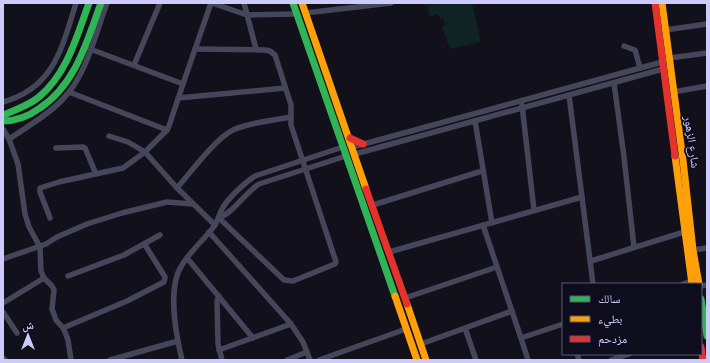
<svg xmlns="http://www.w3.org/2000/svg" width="710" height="363" viewBox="0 0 710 363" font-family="Arial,'Noto Naskh Arabic',sans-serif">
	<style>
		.green { fill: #102323 }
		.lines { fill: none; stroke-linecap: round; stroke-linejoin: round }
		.street { stroke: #45465a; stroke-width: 5.5 }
		.fast { stroke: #30b455; stroke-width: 7 }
		.slow { stroke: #ff9f0a; stroke-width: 7 }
		.jam { stroke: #e5322d; stroke-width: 7 }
		.labels { text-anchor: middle; stroke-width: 3.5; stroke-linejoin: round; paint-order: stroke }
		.street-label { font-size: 12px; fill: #cdcbfc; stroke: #0e0d1d }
	</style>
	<rect width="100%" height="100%" fill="#12101a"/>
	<polygon class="green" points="454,3 472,3 481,42 450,49 442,28 445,24 443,19 440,19 438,14 430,17 427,5"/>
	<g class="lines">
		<g class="street">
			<polyline points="212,3 247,15 297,14"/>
			<polyline points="244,3 256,49"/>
			<polyline points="305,13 391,3"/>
			<polyline points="665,30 707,24"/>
			<polyline points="624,46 635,50 640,68"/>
			<polyline points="90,49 183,84"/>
			<polyline points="195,49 265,50 270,51 275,55 291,105 291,125 336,262 335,264 293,281 284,280 219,218"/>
			<polyline points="669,58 707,53"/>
			<polyline points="134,65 160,3"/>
			<polyline points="614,83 624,157 634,247"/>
			<polyline points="69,92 167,130"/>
			<polyline points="673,92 707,86"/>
			<polyline points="569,95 593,284"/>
			<polyline points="178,98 285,88"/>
			<path d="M3,102C54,88 62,48 76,3"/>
			<polyline points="522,105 534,210"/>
			<polyline points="475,121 492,223"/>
			<polyline points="3,129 9,139 18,164 25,214 29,227 40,247 41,271 44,278 52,286 54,290 52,309 56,320 63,328 65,332 68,340 71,360"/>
			<polyline points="109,136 128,142 145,152 177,188 215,225"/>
			<path d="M9,139C27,127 48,115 63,99C87,74 95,35 107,3"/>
			<polyline points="353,147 662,62"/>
			<polyline points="56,148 83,147 85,148 96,174"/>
			<polyline points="355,154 663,69"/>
			<path d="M177,188C190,173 216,138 233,130C250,122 272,121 290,117"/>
			<polyline points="373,205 482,171"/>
			<path d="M220,217C232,214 246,192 259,184L346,156"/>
			<polyline points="50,218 40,192 40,188 59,182 123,168 145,152 167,130 169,126 183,84 211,3"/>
			<polyline points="483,225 521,338"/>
			<polyline points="209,232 291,324 303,342 310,360"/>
			<polyline points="693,250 707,248"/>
			<polyline points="389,252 582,197"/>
			<polyline points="187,258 253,338"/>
			<polyline points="3,259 46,244 57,237 87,224 122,213 167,202 193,204"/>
			<polyline points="591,261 684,232"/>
			<polyline points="68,276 124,255 160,235"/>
			<polyline points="683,284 691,281"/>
			<polyline points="701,286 707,285"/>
			<polyline points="219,296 217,301 218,344 222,360"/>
			<polyline points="405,298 497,267"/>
			<polyline points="3,303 44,278"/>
			<polyline points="3,312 17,333"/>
			<polyline points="63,328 127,301 164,282 165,277 145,245"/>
			<polyline points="465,328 476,360"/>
			<polyline points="421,344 512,311"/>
			<polyline points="219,350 291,324"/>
			<polyline points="577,354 579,360"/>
			<polyline points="3,358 5,360"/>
			<polyline points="110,360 178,341"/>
			<path d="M182,360C176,335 167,287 182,265C191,250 205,239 215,225C218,219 219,216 221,211C226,200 244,183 255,176L343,147"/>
			<polyline points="287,360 307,352"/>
			<polyline points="319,360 406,329"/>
			<polyline points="528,360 521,338 563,324"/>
			<polyline points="611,360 629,354"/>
		</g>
		<g class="fast">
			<polyline points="293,3 395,296"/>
			<path d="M3,115C15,110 28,106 39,97C67,74 77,36 89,3"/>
			<path d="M3,121C17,121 29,116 40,108C76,84 87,41 101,3"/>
			<polyline points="701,299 707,336"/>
		</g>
		<g class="slow">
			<polyline points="302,3 366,189"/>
			<polyline points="662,3 683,160 693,250 699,284"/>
			<polyline points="675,156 692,284"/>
			<polyline points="395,296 417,360"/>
			<polyline points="407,304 426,360"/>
		</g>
		<g class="jam">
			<polyline points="655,3 675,156"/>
			<polyline points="350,138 363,144"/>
			<polyline points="366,189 407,304"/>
			<polyline points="701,347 703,360"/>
		</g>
	</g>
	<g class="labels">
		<g class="street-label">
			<text transform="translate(692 142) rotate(82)" y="4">شارع الزهور</text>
		</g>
	</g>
	<rect width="710" height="363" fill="none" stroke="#cdcbfc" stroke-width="8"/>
	<rect x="562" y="283" width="140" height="72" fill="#0e0d1d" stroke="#5a5976"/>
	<rect x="570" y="296" width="20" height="6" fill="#30b455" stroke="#5a5976"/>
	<text x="598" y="303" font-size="12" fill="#cdcbfc">سالك</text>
	<rect x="570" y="316" width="20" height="6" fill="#ff9f0a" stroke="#5a5976"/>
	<text x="598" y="323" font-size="12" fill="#cdcbfc">بطيء</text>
	<rect x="570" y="336" width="20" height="6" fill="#e5322d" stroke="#5a5976"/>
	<text x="598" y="343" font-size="12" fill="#cdcbfc">مزدحم</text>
	<g transform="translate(28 335)" stroke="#0e0d1d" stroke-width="3" paint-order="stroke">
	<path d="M0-3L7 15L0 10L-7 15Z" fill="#cdcbfc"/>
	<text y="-6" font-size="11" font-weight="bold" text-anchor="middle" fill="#cdcbfc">ش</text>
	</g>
</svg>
